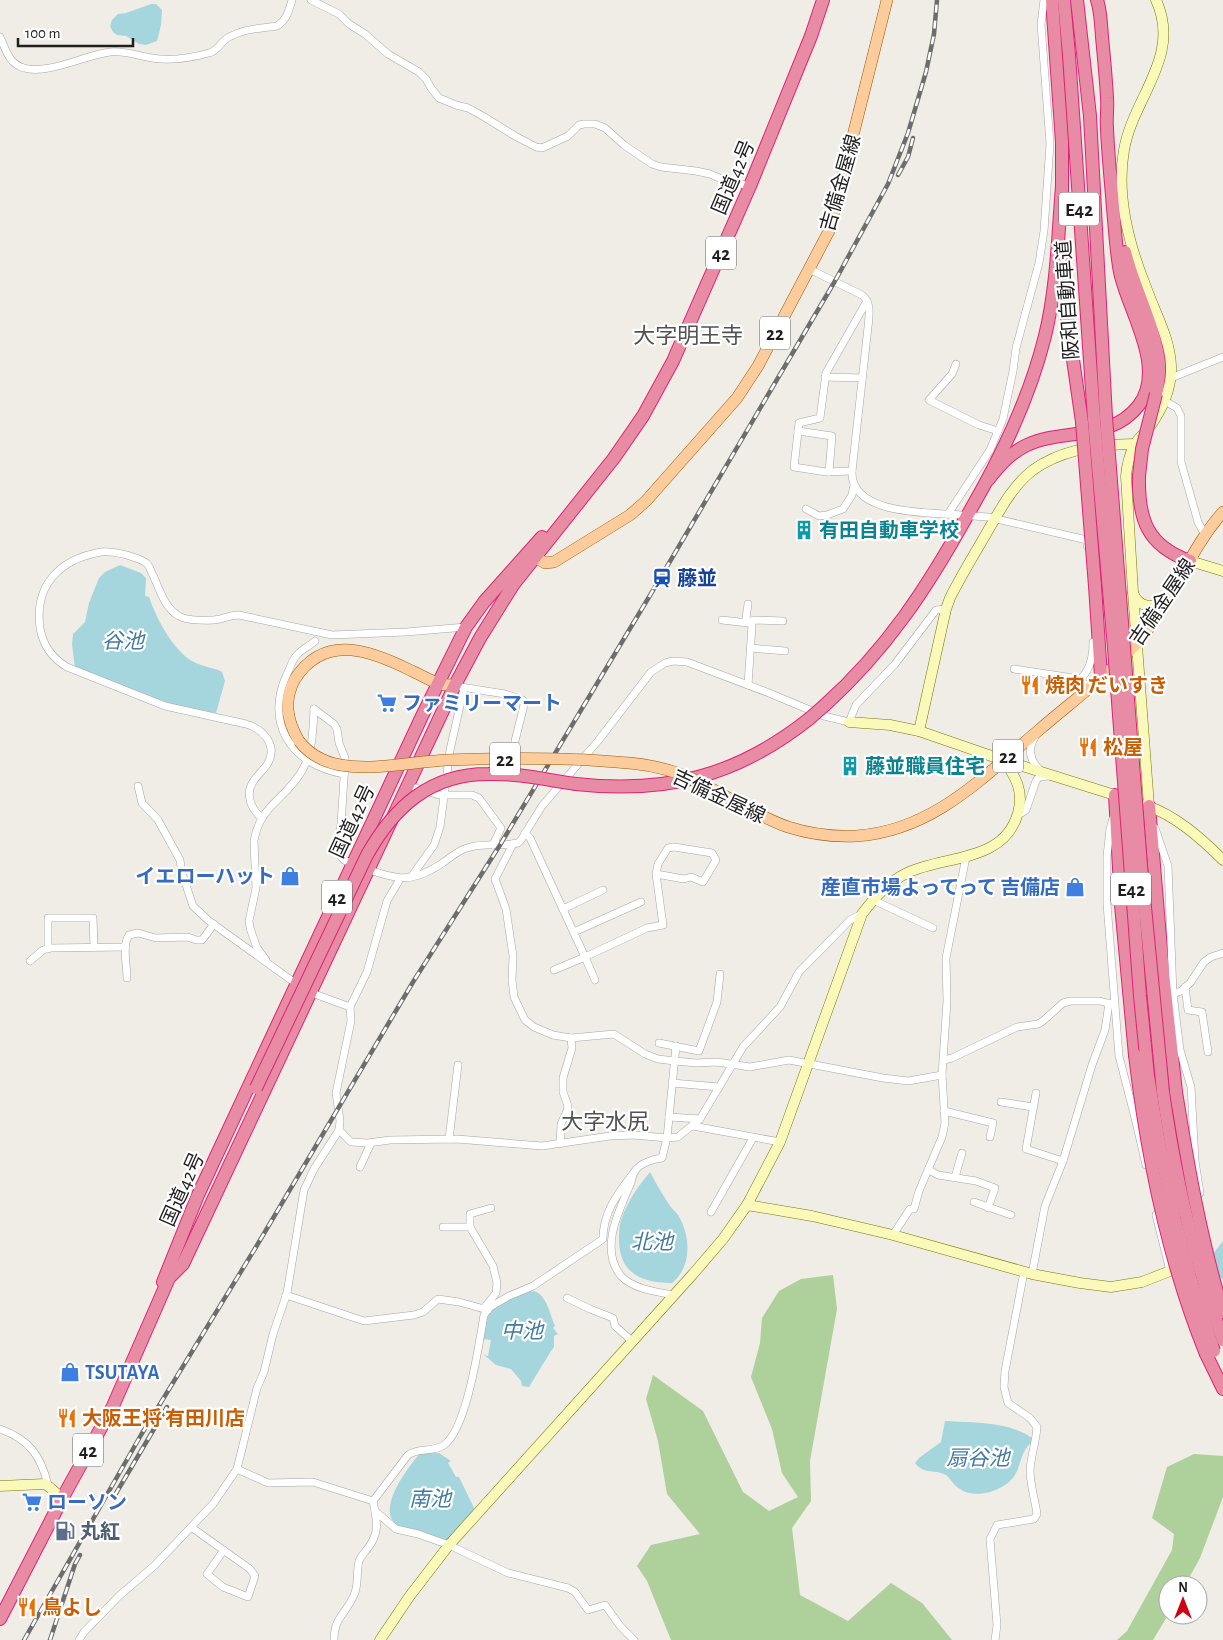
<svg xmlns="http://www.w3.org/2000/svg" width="1223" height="1640" viewBox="0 0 1223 1640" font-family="'Alegreya Sans','Noto Sans JP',sans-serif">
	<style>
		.forest { fill: #aed09a }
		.water { fill: #a5d6de }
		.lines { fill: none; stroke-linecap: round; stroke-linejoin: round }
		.street-casing { stroke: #a6a6a6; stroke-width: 8 }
		.secondary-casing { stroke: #777a03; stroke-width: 11 }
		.primary-casing { stroke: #9b5b00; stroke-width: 12 }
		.highway-casing { stroke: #de2372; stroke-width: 14 }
		.street { stroke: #fff; stroke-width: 7 }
		.secondary { stroke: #fbf9b9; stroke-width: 10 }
		.primary { stroke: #fdcc9d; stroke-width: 11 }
		.highway { stroke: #e88ca5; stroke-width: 12 }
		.rail-casing { stroke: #6d6d6d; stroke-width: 4.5 }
		.rail { stroke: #fff; stroke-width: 2.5; stroke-dasharray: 8; stroke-linecap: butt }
		.primary-bridge-casing { stroke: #9b5b00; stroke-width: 12; stroke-linecap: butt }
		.highway-bridge-casing { stroke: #de2372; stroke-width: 14; stroke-linecap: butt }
		.primary-bridge { stroke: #fdcc9d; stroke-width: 11 }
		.highway-bridge { stroke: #e88ca5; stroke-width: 12 }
		.labels { text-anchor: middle; stroke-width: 4.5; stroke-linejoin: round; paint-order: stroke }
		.shield { fill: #fff; stroke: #626262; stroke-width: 1 }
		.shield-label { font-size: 19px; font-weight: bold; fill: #1f1f1f }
		.street-label { font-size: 20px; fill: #1f1f1f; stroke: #fff }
		.culture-label { font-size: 20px; font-weight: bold; fill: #0d838f; stroke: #fff; text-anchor: start }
		.transit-label { font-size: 20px; font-weight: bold; fill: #164399; stroke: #fff; text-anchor: start }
		.food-label { font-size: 20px; font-weight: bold; fill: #c56008; stroke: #fff; text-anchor: start }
		.shop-label { font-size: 20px; font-weight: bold; fill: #366cbe; stroke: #fff; text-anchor: start }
		.service-label { font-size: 20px; font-weight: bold; fill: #4e5e75; stroke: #fff; text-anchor: start }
		.water-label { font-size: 21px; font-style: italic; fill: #437aa1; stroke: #fff }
		.quarter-label { font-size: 22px; fill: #525252; stroke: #fff }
	</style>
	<rect width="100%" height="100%" fill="#f0ece6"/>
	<g class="forest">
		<polygon points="833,1275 837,1309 810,1461 811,1501 792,1528 800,1595 848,1621 891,1583 922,1603 952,1640 671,1640 647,1581 637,1566 651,1545 700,1534 667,1494 658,1441 646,1399 653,1375 703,1411 743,1492 769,1511 798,1497 782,1473 772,1429 751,1377 760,1343 762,1318 779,1291 801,1279"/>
		<polygon points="1194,1454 1223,1456 1223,1497 1200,1558 1185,1585 1168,1585 1168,1615 1153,1640 1117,1640 1127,1631 1172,1550 1174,1534 1152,1518 1167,1467"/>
	</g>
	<g class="water">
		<polygon points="151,4 156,4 162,10 161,25 157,41 146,45 139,44 126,36 117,35 113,32 110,26 112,20 118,14 126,13"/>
		<path d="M120,565L141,573L146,578L145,596L149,597C156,618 173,650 192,661C202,667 213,667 222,672L225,681L216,713L174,705L75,668L72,644L73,634L85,622L89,603L99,578L105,572Z"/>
		<path d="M650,1172C656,1184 663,1195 670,1206C672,1209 676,1212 678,1215C691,1236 692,1267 672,1283C640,1283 618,1272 619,1237C619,1227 621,1217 626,1208C632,1195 641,1183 650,1172Z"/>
		<polygon points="1223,1241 1223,1280 1206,1263"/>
		<path d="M534,1291C547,1295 550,1315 555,1326L553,1328L558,1334L554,1336V1347L551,1351L529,1387L522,1386L521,1381L511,1369L496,1365L484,1355L488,1356L491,1340L482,1339C484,1331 485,1322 489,1315C498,1300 519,1294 534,1291Z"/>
		<path d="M945,1421C974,1423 1008,1421 1032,1438V1442C1020,1452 1022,1463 1015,1475C1005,1491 975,1500 960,1489C954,1486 951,1479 946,1475C936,1469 924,1475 915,1463L919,1458L941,1442Z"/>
		<path d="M421,1452L439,1453L451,1461L448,1463L456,1477H459L475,1510L448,1541C437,1537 425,1532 414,1529C409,1528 404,1529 399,1526C373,1512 409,1466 421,1452Z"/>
	</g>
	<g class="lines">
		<defs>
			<g id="street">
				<polyline points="311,0 339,14 349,24 365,34 388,54 419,72 426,79 431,88 439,98 456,105 468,108 481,115 515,136 536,147 542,148 568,136 579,125 584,124 595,124 605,128 624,145 652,164 661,167 696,171 710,174 726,181 750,186"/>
				<path d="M0,37C6,50 9,64 24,68C48,75 85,55 110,52C124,50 138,56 152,58C170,61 191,58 209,53C218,51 221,41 229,37C246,28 259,29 277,26C287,20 289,10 292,0"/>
				<path d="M809,269L862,295C872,303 869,316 868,327L852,471C850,516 930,512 961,515"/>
				<polyline points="956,364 952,374 929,400 979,425 998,431"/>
				<polyline points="825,377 862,378"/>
				<polyline points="1171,378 1223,357"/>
				<polyline points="1165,401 1177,408 1181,416 1181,462 1198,522 1205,535"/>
				<polyline points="798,431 832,436 829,472"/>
				<polyline points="852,471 826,472 794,467 799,423 820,418 826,373 867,301"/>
				<polyline points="806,509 819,516 827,515 843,509 852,495 854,485"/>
				<polyline points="948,514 990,450 1003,419 1013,371 1016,348 1039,263 1044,231 1050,144 1041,24 1044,0"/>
				<polyline points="973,516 988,517 1087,540 1087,546"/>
				<polyline points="748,604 746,618 752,625 748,685"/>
				<polyline points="722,620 748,623 754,620 783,621"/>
				<path d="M315,641C310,646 302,649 297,655C292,660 291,666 288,672C263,722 291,765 344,774"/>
				<polyline points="751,648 785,651"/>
				<polyline points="1014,669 1080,679"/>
				<polyline points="461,687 505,694 523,700 524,705 515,741"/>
				<path d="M1088,688L1080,679C1091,670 1093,655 1093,642"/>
				<polyline points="314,709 334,724 337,729 339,743 345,758 345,763 341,824 337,852 344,860 355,865"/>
				<path d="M1035,737C1027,750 1030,761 1041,771"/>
				<polyline points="138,786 142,803 158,820 180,860 182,873 193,906 209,921 298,985"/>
				<polyline points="409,786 439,795 472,795 479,798 501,828 493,845"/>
				<polyline points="1018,815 1026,810 1036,781 1039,777 1049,776"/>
				<path d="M261,817C251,809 245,794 253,782C257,775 264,770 268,763C278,745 263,729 246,724L165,706L67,667C52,658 43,646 40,628C34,585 60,559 101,552C111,551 118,553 127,555C134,558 144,559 148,565C150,567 151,572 153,575C159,588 165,609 179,616C186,621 211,621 220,619C227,617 232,615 239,615L332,635L406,632L466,627"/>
				<polyline points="1113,818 1110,829 1107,856 1107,904 1119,1056 1136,1122 1146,1165"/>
				<polyline points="1155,828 1168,866 1173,994 1180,1050 1191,1087 1195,1161 1200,1193"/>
				<polyline points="525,833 530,838 585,957 647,928 663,925 656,874 658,864 668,848 674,847 712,853 716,860 703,882 691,877 684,879 656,874"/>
				<polyline points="513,844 495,879 506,909 513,956 512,980 514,997 525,1020 534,1027 553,1035 571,1038 614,1034 645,1054 658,1059 675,1061 696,1063 717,1062 750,1067 789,1060 883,1078 908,1081 942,1075"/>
				<path d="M367,869C398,880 412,883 441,864C450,858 457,851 467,848C483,842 501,847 518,843L521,840L542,806L598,741L651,672L665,663L673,661L687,662L769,693L824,716L849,722L856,705L895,664L936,610L946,609"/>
				<polyline points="411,877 434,845 440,827 450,750 464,688"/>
				<polyline points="873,900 933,928"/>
				<polyline points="563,909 603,890"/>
				<polyline points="574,932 641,902"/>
				<polyline points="48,949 48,918 93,918 94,947"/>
				<path d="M266,960L257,948L250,928L249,921L256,888L254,841C260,804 287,799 303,769C313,750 313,729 314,709"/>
				<polyline points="30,961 43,950 50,948 125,947"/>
				<polyline points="554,970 585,957 595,980"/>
				<path d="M127,978C127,966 122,945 129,935L138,933L156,938L188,937L196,940H202L214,924"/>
				<polyline points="1185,987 1188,1010 1202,1012 1208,1052"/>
				<polyline points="309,992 350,1007 367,972 387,901 400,879"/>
				<polyline points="1173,994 1181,991 1190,983 1204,962 1211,957 1223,953"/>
				<polyline points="659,1043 699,1051 717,1002 720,974"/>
				<polyline points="944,1060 952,1058 1017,1027 1038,1024 1043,1021 1063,1003 1071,1001 1100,1001 1114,1005"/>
				<polyline points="672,1083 719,1087"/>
				<polyline points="1036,1093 1026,1149 1063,1161"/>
				<polyline points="1001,1102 1033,1107"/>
				<polyline points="944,1111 993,1123 990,1137"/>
				<polyline points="669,1117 700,1119"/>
				<polyline points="693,1126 780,1142"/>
				<polyline points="339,1130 351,1142 368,1143 390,1140 457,1139 542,1146 610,1136 633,1135 667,1138 678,1137 700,1119 743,1047 780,1007 799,972 850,920 862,914"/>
				<polyline points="449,1139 458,1065"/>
				<polyline points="560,1144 561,1124 567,1111 568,1106 563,1092 563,1078 572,1048 571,1038"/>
				<polyline points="360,1167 371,1143"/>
				<polyline points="929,1170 938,1175 976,1181 995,1188 988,1208"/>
				<polyline points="955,1177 962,1153"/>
				<polyline points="974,1202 1011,1215"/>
				<polyline points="711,1212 753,1138"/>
				<polyline points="1156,1215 1170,1271"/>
				<polyline points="443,1227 470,1227"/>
				<polyline points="893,1235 910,1209 914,1209 919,1191 942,1137 945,1123 942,1075 947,1001 946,958 966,857"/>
				<polyline points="1032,1274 1045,1206 1063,1161 1092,1065 1105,1030 1109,1003"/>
				<polyline points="286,1295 364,1321 414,1315 423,1312 438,1299 459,1302 488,1310"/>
				<path d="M674,1295C657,1292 633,1289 621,1276C599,1249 619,1211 630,1185C632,1181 632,1175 635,1171C640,1163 654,1159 662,1158L667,1138L676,1046"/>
				<polyline points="567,1298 590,1309 613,1318 615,1326 633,1342"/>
				<polyline points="484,1308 496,1293 497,1283 493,1266 470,1227 470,1214 491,1208"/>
				<path d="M0,1429C29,1439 41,1456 48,1485"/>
				<polyline points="237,1469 268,1483 313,1482 373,1501"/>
				<polyline points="191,1527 250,1569 255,1576 248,1597 223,1587 207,1574 224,1550"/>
				<polyline points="79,1640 84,1632 119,1596 154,1566 213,1504 237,1469 257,1388 264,1372 273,1334 287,1293 304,1190 314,1169 339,1130 340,1121 336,1093 351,1021 350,1007"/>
				<path d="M334,1640C334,1617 346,1614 354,1595C359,1585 356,1572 359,1561C361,1556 365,1552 368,1548C377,1536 378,1526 375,1512"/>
				<path d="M634,1640L621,1627L605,1605L588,1610L575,1592L568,1588L508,1573L449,1545L418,1534L396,1529L375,1511L373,1501L408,1455C419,1447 432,1453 444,1445C467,1429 479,1344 484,1315L490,1307L509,1296L533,1286L603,1239C603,1211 619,1192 635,1171"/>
				<path d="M995,1640L997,1625L990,1539L997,1525L1034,1519L1037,1514C1035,1500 1030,1484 1030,1470C1031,1455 1036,1442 1037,1427L1030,1418L1008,1403L1004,1387L1005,1371L1024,1272"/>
			</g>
			<g id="secondary">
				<polyline points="1190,561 1223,571"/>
				<path d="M1133,593C1139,608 1154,609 1166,601"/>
				<polyline points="849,722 890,725 919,731 1003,760 1121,797"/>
				<path d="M919,731L946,609L950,598C961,576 974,555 986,534C999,512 1012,486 1033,470C1062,449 1100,444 1135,444"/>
				<path d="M1145,805C1175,815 1201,838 1223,860"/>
				<path d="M1149,806L1133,592L1126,476C1127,465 1129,456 1134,446C1137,439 1143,435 1148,429C1162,410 1172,390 1171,366C1170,338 1155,313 1146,287C1129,245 1116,195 1124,150C1133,97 1182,57 1156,0"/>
				<polyline points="747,1205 812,1216 893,1235 1032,1274 1080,1283 1111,1287 1142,1282 1170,1271 1183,1268"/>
				<path d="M0,1486L44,1484C51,1486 54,1494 63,1497"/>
				<path d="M380,1640L409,1597L449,1545L693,1274L723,1239L747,1205L780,1142L862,914C874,898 888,882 907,873C945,855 1004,863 1018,813C1024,792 1016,776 1003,760"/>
			</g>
			<g id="primary">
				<polyline points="529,553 545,563 554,562 630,515 646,501 737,398 758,366 829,231 887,0"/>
				<path d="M299,741C287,721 283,700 295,679C325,632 372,651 412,671C421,675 431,681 440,684C445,685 450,685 455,685"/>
				<path d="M714,790C738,803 762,818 788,827C810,834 833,837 856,836C933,831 983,777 1039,730C1077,697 1123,665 1152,624C1178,588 1193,545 1223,512"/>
			</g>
			<g id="highway">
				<polyline points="1052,0 1062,142 1062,192"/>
				<polyline points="1064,0 1069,55 1094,419"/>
				<polyline points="1077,0 1090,116 1106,417"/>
				<path d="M1125,252C1134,289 1155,326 1159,363C1160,373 1158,384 1156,394"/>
				<polyline points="1062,260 1067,318 1082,422"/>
				<path d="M1139,476C1138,519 1147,546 1190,561"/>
				<path d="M988,480C999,466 1010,453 1027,445C1063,428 1111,442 1139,405C1167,367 1128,311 1120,272C1116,251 1115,229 1113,208C1111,181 1108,155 1107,128C1106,118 1108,108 1107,98C1106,78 1104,58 1102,37C1101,25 1101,12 1097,0"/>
				<polyline points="1095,586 1101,676"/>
				<path d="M825,705C887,649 927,588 967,516C1000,459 1029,400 1045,336C1057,287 1058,235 1062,186"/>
				<path d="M576,784C667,794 737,776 809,719"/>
				<polyline points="1115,795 1121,905 1135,1055"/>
				<polyline points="1149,806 1163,973 1176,1092"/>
				<polyline points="163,1282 198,1195 268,1045 422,716 466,627 484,602 542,537"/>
				<polyline points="1206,1354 1223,1389"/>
				<polyline points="0,1619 63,1497 113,1406 169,1278 183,1264 455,685 480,638 513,585 614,458 643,416 673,361 750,186 811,36 823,0"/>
			</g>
		</defs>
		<use href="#street" class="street-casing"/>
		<use href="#secondary" class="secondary-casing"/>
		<use href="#primary" class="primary-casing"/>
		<use href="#highway" class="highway-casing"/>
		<use href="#street" class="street"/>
		<use href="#secondary" class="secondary"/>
		<use href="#primary" class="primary"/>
		<use href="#highway" class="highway"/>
		<defs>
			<g id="rail">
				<polyline points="898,175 908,157 913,138"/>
				<polyline points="115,1495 167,1407"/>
				<polyline points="24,1640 141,1435 256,1247 413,982 500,845 652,592 835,281 888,184 908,133 926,72 934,34 937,0"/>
				<polyline points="50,1640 75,1564 80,1555"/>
			</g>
		</defs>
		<use href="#rail" class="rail-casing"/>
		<use href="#rail" class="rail"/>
		<defs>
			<path id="primary-bridge" d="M299,741C309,754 324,762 340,765C375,771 411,762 446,760C502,758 560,757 616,762C639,763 662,767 683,775C694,779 704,785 714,790"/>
			<g id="highway-bridge">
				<path d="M1106,417L1141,866L1163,1092C1175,1176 1194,1260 1223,1340"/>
				<polyline points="1094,419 1114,648 1140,996 1148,1076 1158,1137 1175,1220 1190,1277 1214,1351"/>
				<polyline points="1082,422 1095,586"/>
				<polyline points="1139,476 1142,449 1156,394"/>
				<polyline points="809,719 825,705"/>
				<path d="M1135,1055C1147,1157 1167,1258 1206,1354"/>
				<path d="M256,1088L367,855C394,807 430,774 488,774C518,773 547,780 576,784"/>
				<path d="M1176,1092C1188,1166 1201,1241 1223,1312"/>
			</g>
		</defs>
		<use href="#primary-bridge" class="primary-bridge-casing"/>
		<use href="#highway-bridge" class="highway-bridge-casing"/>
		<use href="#primary-bridge" class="primary-bridge"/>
		<use href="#highway-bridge" class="highway-bridge"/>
	</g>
	<defs>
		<symbol id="building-bare" viewBox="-9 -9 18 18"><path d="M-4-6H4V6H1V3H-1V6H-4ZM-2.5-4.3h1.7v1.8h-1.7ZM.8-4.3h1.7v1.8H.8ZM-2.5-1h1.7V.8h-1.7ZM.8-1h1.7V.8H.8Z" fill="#0f9aa8" stroke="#fff" stroke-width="2.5" paint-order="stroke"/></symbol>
		<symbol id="station-bare" viewBox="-9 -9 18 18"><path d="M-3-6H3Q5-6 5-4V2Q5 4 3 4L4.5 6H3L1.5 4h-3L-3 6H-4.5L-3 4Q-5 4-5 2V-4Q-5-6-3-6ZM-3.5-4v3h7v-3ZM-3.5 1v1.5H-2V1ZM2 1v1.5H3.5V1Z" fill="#1a4fb4" stroke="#fff" stroke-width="2.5" paint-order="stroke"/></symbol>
		<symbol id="restaurant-bare" viewBox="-9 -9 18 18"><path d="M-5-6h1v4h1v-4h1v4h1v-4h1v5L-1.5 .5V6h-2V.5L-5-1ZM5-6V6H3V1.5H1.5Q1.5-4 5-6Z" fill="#e8710a" stroke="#fff" stroke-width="2.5" paint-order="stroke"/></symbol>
		<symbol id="supermarket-bare" viewBox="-9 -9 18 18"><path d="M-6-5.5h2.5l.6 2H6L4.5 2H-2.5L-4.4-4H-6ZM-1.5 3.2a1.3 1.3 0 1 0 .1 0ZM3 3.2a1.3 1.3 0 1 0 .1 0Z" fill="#3f7fe0" stroke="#fff" stroke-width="2.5" paint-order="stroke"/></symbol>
		<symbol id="shop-bare" viewBox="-9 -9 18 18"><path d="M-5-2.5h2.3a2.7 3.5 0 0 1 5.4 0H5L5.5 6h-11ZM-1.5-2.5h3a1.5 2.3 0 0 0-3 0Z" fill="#3f7fe0" stroke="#fff" stroke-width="2.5" paint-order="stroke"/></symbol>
		<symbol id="fuel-bare" viewBox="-9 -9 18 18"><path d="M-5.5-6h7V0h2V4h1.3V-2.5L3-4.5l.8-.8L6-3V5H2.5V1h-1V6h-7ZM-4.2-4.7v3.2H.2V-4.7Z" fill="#5c6f8a" stroke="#fff" stroke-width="2.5" paint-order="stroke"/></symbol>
	</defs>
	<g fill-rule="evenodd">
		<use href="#building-bare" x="790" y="516" width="28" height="28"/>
		<use href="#station-bare" x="648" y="564" width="28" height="28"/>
		<use href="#restaurant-bare" x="1016" y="671" width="28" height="28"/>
		<use href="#supermarket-bare" x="373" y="689" width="28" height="28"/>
		<use href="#restaurant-bare" x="1074" y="733" width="28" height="28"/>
		<use href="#building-bare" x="836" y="752" width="28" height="28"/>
		<use href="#shop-bare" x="276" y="862" width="28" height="28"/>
		<use href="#shop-bare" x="1061" y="873" width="28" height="28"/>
		<use href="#shop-bare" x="56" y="1358" width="28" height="28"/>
		<use href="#restaurant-bare" x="53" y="1404" width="28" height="28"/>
		<use href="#supermarket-bare" x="18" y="1488" width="28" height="28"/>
		<use href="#fuel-bare" x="51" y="1517" width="28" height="28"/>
		<use href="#restaurant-bare" x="13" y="1593" width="28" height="28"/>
	</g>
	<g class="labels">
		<g class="shield">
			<rect x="1059" y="192.5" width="40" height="33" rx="4"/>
			<rect x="706" y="236.5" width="30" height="33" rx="4"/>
			<rect x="760" y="316.5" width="30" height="33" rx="4"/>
			<rect x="993" y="739.5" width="30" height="33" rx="4"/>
			<rect x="490" y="742.5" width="30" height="33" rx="4"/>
			<rect x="1111" y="872.5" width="40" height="33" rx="4"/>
			<rect x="322" y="880.5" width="30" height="33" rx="4"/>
			<rect x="73" y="1433.5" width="30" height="33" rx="4"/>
		</g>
		<g class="shield-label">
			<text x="1079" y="216">E42</text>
			<text x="721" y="260">42</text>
			<text x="775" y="340">22</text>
			<text x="1008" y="763">22</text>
			<text x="505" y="766">22</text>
			<text x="1131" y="896">E42</text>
			<text x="337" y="904">42</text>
			<text x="88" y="1457">42</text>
		</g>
		<g class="street-label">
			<text transform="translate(733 177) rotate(-67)" y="7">国道42号</text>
			<text transform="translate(840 183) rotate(-74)" y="7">吉備金屋線</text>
			<text transform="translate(1067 300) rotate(-94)" y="7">阪和自動車道</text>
			<text transform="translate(1162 602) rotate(-56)" y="7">吉備金屋線</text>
			<text transform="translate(719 796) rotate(25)" y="7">吉備金屋線</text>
			<text transform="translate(352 821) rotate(-65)" y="7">国道42号</text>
			<text transform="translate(182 1189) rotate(-66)" y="7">国道42号</text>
		</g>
		<g class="culture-label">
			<text x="819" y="537">有田自動車学校</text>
			<text x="865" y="773">藤並職員住宅</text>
		</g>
		<g class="transit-label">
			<text x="677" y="585">藤並</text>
		</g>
		<g class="food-label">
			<text x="1045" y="692">焼肉 だいすき</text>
			<text x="1103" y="754">松屋</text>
			<text x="82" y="1425">大阪王将 有田川店</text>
			<text x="42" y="1614">鳥よし</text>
		</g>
		<g class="shop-label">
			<text x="402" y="710">ファミリーマート</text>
			<text x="275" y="883" text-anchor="end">イエローハット</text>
			<text x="1060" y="894" text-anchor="end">産直市場よってって 吉備店</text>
			<text x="85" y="1379">TSUTAYA</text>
			<text x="47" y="1509">ローソン</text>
		</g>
		<g class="service-label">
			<text x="80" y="1538">丸紅</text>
		</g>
		<g class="water-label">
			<text x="123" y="648">谷池</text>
			<text x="652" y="1249">北池</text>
			<text x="522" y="1338">中池</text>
			<text x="978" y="1465">扇谷池</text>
			<text x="430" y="1506">南池</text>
		</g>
		<g class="quarter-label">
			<text x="688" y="343">大字明王寺</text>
			<text x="605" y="1129">大字水尻</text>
		</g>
	</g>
	<g transform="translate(1183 1600)"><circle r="24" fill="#ffffff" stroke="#a5a5a5"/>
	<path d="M0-4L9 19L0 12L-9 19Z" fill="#cf0011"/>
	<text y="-8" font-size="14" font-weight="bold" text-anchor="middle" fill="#1f1f1f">N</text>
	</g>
	<path d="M18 38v8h115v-8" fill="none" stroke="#1f1f1f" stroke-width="2.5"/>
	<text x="25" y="38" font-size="15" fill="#1f1f1f" stroke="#ffffff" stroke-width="4" paint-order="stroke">100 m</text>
</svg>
